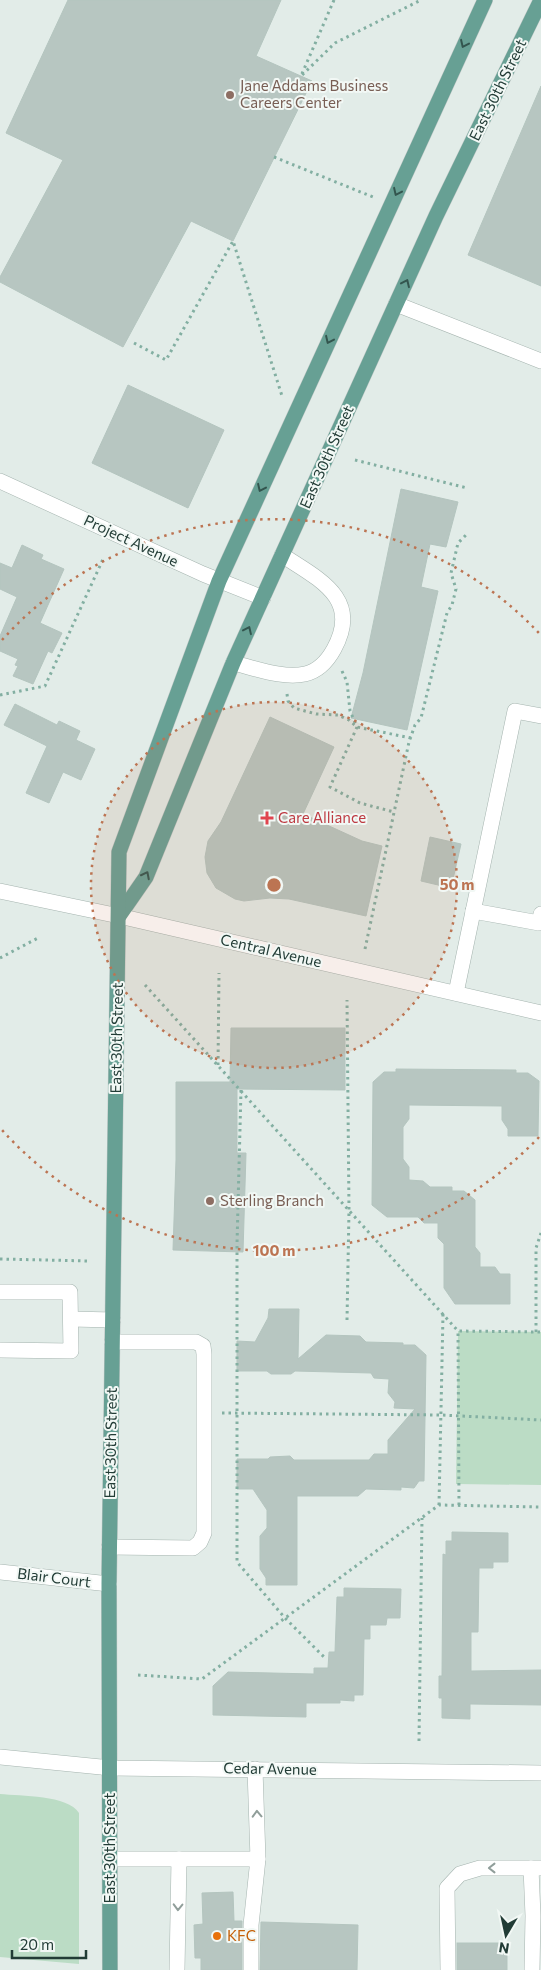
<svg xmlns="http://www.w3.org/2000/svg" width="541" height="1970" viewBox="0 0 541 1970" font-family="Commissioner,sans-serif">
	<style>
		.green { fill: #bbdcc5 }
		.building { fill: #b7c6c1; stroke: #b4c5bf }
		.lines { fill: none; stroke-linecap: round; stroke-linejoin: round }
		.minor-casing { stroke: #a5b4af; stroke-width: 16 }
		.major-casing { stroke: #c1c8c7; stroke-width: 16 }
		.path { stroke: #83afa2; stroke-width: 3; stroke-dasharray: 2.5 4; stroke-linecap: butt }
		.minor { stroke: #fff; stroke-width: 15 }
		.major { stroke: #67a094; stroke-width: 15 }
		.oneway { stroke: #33554e }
		.oneway2 { stroke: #909e9a }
		.ring { fill: none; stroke: #bc7452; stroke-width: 2.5; stroke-dasharray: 2.5 5 }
		.education-dot { fill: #8d6e63; stroke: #f2f8f5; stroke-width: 2 }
		.health-dot { fill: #e0444e; stroke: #f2f8f5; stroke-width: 2 }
		.food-dot { fill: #e8710a; stroke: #f2f8f5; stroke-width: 2 }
		.labels { text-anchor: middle; stroke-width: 4; stroke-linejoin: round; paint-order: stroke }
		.education-label { font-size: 15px; fill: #785e54; stroke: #f2f8f5; text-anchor: start }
		.street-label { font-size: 15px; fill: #223c36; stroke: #f2f8f5 }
		.health-label { font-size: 15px; fill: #be3a42; stroke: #f2f8f5; text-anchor: start }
		.food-label { font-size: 15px; fill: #c56008; stroke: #f2f8f5; text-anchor: start }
		.centre { fill: #bc7452; stroke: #f2f8f5; stroke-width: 2.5 }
		.ring-label { font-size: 15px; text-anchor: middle; font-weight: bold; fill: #bc7452; stroke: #f2f8f5; stroke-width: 4; stroke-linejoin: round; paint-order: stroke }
	</style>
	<rect width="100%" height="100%" fill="#e2ece8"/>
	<g class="green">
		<polygon points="458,1331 541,1332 541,1485 456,1484"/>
		<path d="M0,1794C21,1796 68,1795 79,1813V1964L0,1957Z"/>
	</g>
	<g class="building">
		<polygon points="68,0 281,0 256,56 312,81 233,241 191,221 123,347 0,282 0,277 63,160 6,133"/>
		<polygon points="541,86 541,286 468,255"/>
		<polygon points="128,385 224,430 188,508 92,463"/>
		<polygon points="401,489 458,502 446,547 430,544 421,587 438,591 407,730 351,718 363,673"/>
		<polygon points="22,545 43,555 41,559 64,569 40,623 62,633 52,653 48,651 33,684 13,676 18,666 15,665 18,659 0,651 0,636 17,597 0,589 0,563 12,568"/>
		<polygon points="15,704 57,725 59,721 80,731 76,740 95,749 81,780 63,772 49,803 26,793 47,746 4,725"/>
		<polygon points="270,717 334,747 303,814 362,841 382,846 366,916 289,899 270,898 244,901 235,899 216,888 207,873 205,857 208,841 221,822"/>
		<polygon points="430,837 461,844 451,888 421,881"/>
		<polygon points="231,1028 345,1028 345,1090 237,1089 237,1153 246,1153 243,1252 173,1250 176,1160 176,1082 230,1082"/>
		<polygon points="396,1069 516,1070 516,1073 528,1073 539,1081 538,1136 508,1136 508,1129 502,1120 502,1106 409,1105 409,1119 403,1127 403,1159 409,1167 409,1180 423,1181 430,1187 452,1187 452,1191 464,1191 475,1200 475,1247 480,1253 480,1267 495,1267 500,1274 510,1274 510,1304 455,1304 444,1288 444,1244 438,1238 438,1223 424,1223 418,1217 387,1217 372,1205 373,1082 384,1072 396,1072"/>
		<polygon points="269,1309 299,1309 298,1359 326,1335 360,1336 366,1342 403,1343 403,1345 415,1345 426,1355 424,1481 419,1481 414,1488 401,1487 401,1490 366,1489 358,1496 297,1496 297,1585 266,1585 266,1578 260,1569 260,1536 267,1528 267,1510 253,1489 237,1489 237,1459 268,1459 270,1457 290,1456 294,1460 369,1460 374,1454 388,1454 388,1440 415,1409 394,1408 395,1402 388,1393 389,1379 374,1378 371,1373 295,1371 291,1374 271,1374 267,1371 237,1371 237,1341 255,1342 268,1318"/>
		<polygon points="452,1532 508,1533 508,1562 493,1562 493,1568 479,1568 478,1632 471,1632 471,1671 541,1670 541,1705 470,1704 470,1719 442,1718 442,1698 439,1698 439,1676 442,1676 443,1554 446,1555 446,1541 452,1541"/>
		<polygon points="344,1588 401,1589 400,1618 387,1618 386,1625 370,1625 370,1639 364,1639 363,1695 354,1695 354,1701 340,1700 340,1703 306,1703 306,1717 213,1715 213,1686 228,1672 314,1674 314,1668 328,1668 329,1652 335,1652 337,1597 344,1597"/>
		<polygon points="233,1892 234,1921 242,1921 242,1970 201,1970 201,1958 195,1958 194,1925 203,1924 202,1893"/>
		<polygon points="261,1922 358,1925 357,1970 260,1970"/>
		<rect x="457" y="1943" width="50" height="27"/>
	</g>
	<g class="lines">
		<defs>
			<g id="minor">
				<polyline points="396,304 541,361"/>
				<polyline points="0,481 203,574 263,598"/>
				<path d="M233,663C255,668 283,679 305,674C318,671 328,660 334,649C362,598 318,579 282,555"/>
				<polyline points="0,891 119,916 541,1013"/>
				<polyline points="473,911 539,923 541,914"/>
				<polyline points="456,993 515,711 541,716"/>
				<polyline points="0,1292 70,1292 71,1351 0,1350"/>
				<polyline points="71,1319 113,1320"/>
				<polyline points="109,1547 193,1548 200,1542 204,1533 204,1354 203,1346 196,1342 112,1342"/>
				<polyline points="0,1572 109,1584"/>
				<polyline points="0,1757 111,1768 541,1773"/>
				<polyline points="111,1859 258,1859"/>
				<polyline points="531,1868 533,1916 532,1970"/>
				<polyline points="177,1970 179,1859"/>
				<polyline points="251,1970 251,1925 258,1859 255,1769"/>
				<polyline points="448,1970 447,1888 460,1874 480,1868 541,1868"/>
			</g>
			<g id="major">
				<polyline points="119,916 146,877 233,663 436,216 541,0"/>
				<polyline points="110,1970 109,1584 119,852 219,581 485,0"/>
			</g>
		</defs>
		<use href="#minor" class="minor-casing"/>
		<use href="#major" class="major-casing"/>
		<g class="path">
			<polyline points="334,0 301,76 335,43 421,0"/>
			<polyline points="274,157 373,197"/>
			<polyline points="134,343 166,360 233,241 282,396"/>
			<polyline points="355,460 467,488"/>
			<polyline points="342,671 347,682 350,711 357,727 330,787 360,803 394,812"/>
			<polyline points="287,694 288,701 294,708 316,714 338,715 349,720 357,727 411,738"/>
			<polyline points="0,695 45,686 104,557"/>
			<polyline points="365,949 409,742 415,725 421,718 447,613 452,605 456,589 451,573 458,543 468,533"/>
			<polyline points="0,958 38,938"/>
			<polyline points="145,985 458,1331"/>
			<polyline points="218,1065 219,973"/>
			<polyline points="241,1090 237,1244 237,1562 285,1618 324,1657"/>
			<polyline points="0,1259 90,1261"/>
			<polyline points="347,1320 349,1210 347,1000"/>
			<polyline points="536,1332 536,1248 541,1233"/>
			<polyline points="222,1413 441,1415 541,1420"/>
			<polyline points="439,1505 443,1314"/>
			<polyline points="459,1505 458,1331 541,1332"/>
			<polyline points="138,1675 202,1679 439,1505 541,1507"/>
			<polyline points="419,1741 422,1518"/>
		</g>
		<use href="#minor" class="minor"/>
		<use href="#major" class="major"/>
	</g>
	<defs><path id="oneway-chevron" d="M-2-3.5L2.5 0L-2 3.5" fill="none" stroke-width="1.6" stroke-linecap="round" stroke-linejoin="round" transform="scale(1.25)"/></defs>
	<g class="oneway">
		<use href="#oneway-chevron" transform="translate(464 44) rotate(115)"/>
		<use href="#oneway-chevron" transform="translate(397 192) rotate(115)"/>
		<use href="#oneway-chevron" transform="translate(406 283) rotate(-65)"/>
		<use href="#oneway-chevron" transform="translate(329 340) rotate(115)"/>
		<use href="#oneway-chevron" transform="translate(261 488) rotate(115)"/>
		<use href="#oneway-chevron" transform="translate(248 630) rotate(-65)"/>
		<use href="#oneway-chevron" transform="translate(146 875) rotate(-63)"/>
	</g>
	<g class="oneway2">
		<use href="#oneway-chevron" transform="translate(257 1814) rotate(-92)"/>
		<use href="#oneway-chevron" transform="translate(492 1868) rotate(180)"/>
		<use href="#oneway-chevron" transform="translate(178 1907) rotate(91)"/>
	</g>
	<circle cx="274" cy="885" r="183" fill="#bc7452" fill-opacity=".12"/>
	<g class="ring">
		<circle cx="274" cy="885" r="183"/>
		<path d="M539 1137A366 366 0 0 1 2 1130M2 640A366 366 0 0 1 539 633"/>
	</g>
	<g class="education-dot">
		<circle cx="230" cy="95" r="5"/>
		<circle cx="210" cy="1201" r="5"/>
	</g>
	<path class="health-dot" d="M264.5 810.5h5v5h5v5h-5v5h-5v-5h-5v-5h5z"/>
	<circle class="food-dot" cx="217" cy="1936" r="5"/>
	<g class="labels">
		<g class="education-label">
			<text x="240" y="91">Jane Addams Business<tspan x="240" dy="17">Careers Center</tspan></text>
			<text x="220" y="1206">Sterling Branch</text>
		</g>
		<g class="street-label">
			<text transform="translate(498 90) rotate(-64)" y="5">East 30th Street</text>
			<text transform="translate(327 457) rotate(-66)" y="5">East 30th Street</text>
			<text transform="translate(131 541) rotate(25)" y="5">Project Avenue</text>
			<text transform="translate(271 951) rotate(13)" y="5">Central Avenue</text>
			<text transform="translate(117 1038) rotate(-89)" y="5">East 30th Street</text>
			<text transform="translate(111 1443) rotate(-89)" y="5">East 30th Street</text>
			<text transform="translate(54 1578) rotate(7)" y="5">Blair Court</text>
			<text transform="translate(270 1769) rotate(1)" y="5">Cedar Avenue</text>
			<text transform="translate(110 1848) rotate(-90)" y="5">East 30th Street</text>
		</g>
		<g class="health-label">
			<text x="278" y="823">Care Alliance</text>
		</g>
		<g class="food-label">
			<text x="227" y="1941">KFC</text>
		</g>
	</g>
	<circle cx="274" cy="885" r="8" class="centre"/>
	<g class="ring-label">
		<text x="457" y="890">50 m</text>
		<text x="274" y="1256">100 m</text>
	</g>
	<g transform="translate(506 1935) rotate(189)" stroke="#f2f8f5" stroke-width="4" paint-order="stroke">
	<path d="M0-4L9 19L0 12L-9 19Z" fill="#223c36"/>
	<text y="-8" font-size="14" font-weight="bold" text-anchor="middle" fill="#223c36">N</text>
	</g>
	<path d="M12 1950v8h74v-8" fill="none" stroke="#223c36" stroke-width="2.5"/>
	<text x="20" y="1950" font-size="15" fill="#223c36" stroke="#f2f8f5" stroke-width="4" paint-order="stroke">20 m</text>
</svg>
